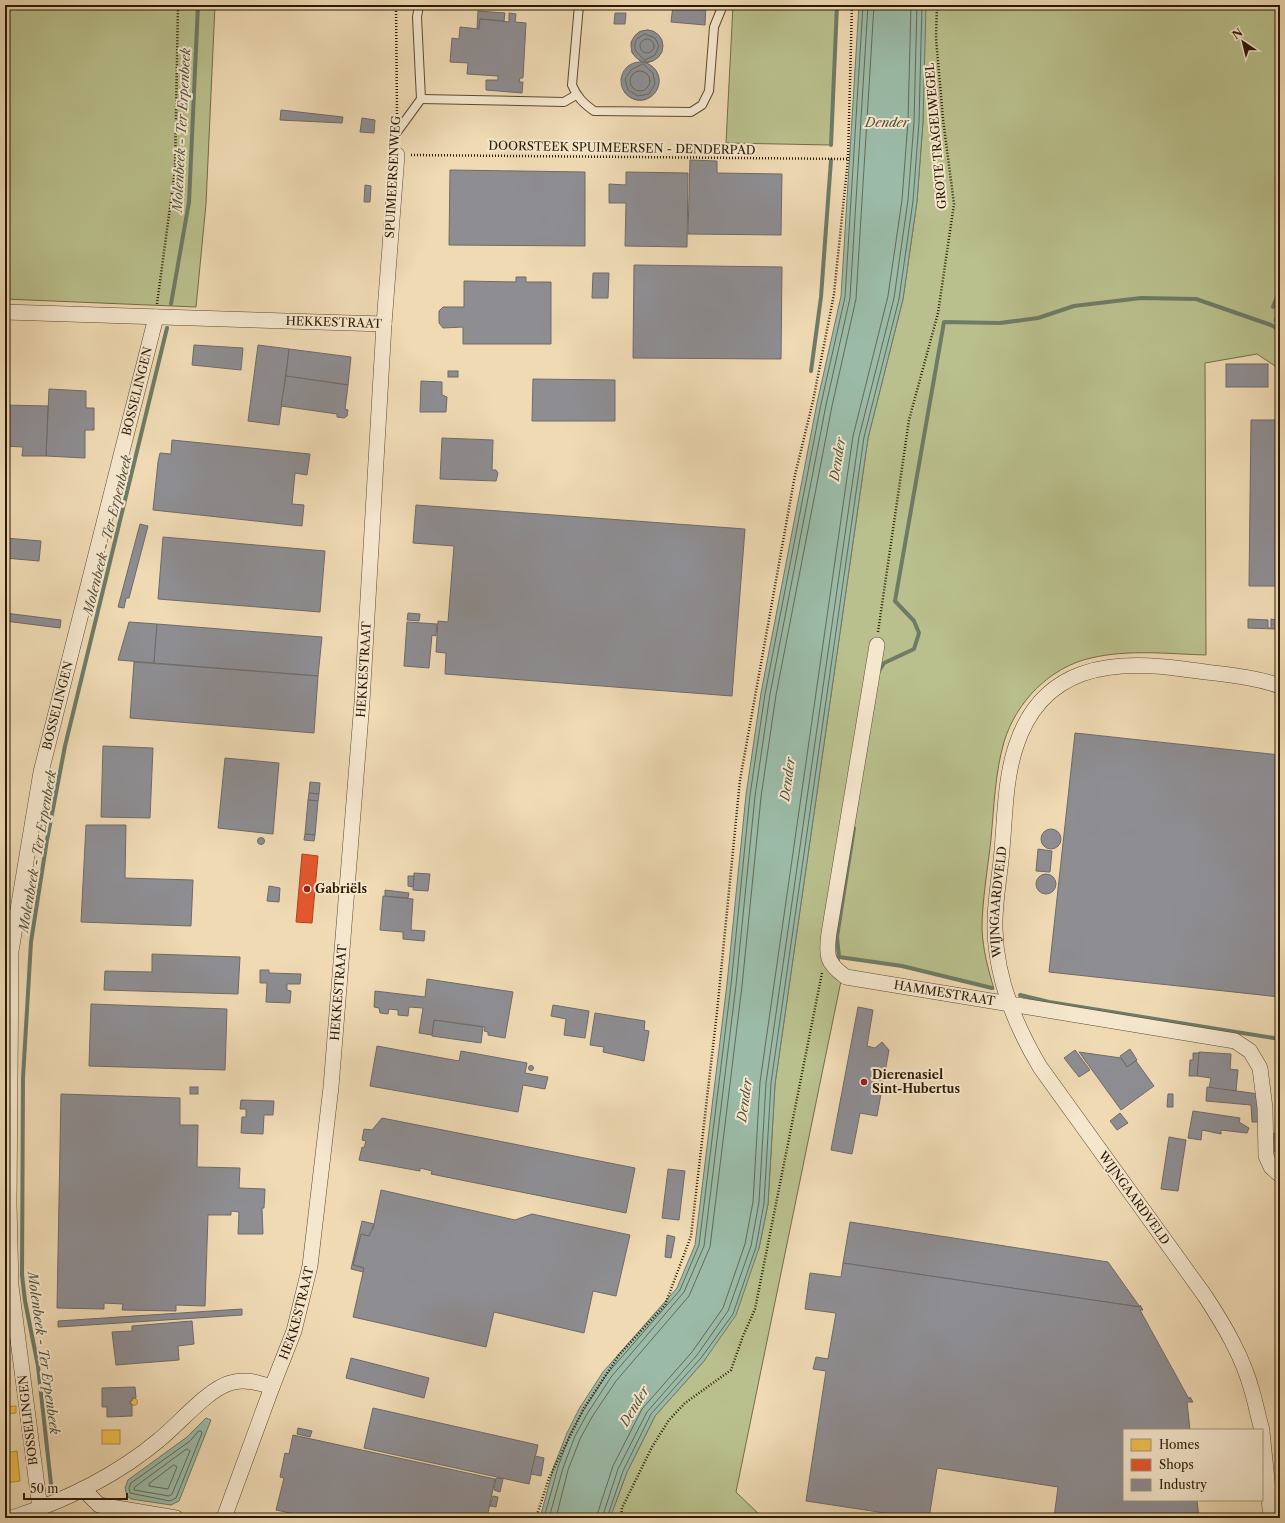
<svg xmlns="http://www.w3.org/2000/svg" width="1285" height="1523" viewBox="0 0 1285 1523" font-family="'Libre Caslon Text',serif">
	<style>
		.green { fill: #b9c08d; stroke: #726d48 }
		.water { fill: #9bbba8; stroke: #6e7b66 }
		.homes { fill: #f2c14e; stroke: #b68f37 }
		.shops { fill: #e4572e; stroke: #ac4521 }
		.industry { fill: #8d8d92; stroke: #706a67 }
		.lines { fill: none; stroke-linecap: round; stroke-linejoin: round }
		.shore { stroke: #636a55; stroke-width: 1 }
		.stream { stroke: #6e7b66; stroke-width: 4 }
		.service-casing { stroke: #5c4a2e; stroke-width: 10 }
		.minor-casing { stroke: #5c4a2e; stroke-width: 16 }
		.path { stroke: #2b1a02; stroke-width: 2.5; stroke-dasharray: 1 2; stroke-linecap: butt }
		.service { stroke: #f5e7ce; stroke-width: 8 }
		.minor { stroke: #f5e7ce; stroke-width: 15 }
		.poi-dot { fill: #8f2418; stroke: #f5e7ce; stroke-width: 1.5 }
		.labels { text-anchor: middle; stroke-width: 4; stroke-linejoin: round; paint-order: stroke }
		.street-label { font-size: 12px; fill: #2b1a02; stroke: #f5e7ce }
		.poi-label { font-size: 12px; font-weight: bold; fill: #2b1a02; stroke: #f5e7ce; text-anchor: start }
		.water-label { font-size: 13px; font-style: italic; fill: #52523c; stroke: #f5e7ce }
	</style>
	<rect width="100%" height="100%" fill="#efdab4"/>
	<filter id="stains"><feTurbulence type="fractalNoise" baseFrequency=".005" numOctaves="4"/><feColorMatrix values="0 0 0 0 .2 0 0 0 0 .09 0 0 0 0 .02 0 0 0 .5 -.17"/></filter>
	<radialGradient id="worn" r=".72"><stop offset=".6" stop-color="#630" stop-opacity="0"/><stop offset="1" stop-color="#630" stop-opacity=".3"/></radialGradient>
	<g class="green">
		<polygon points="5,5 215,5 206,204 196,307 5,299"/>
		<polygon points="733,5 837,5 831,145 726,143"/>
		<path d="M924,5H1280V304L1274,321L1280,324V372L1275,366L1257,354L1205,363L1206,655C1169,654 1129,649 1091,658C1050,667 1016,702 1004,742C995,773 994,807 991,839C988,867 982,901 982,929C983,950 988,969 994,989L902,966L839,957L841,981L736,1492L763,1518H610L627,1472L655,1416L704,1361L759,1248L768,1204L775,1084L868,438L903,299L917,201L923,122L922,51Z"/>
	</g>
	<g class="water">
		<polygon points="859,5 926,5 923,122 917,201 903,299 868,438 775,1084 768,1204 759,1248 736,1315 704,1361 655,1416 627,1472 610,1518 540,1518 554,1466 567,1433 579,1409 603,1372 677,1288 695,1245 727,984 746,795 761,693 817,403 841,296"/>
		<path d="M648,30C669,34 666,60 646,63C676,76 648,117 625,93L621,79L628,66L641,62L632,53L631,42L639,32Z"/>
		<polygon points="206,1418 211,1420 179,1501 171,1505 131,1499 127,1496 125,1488 128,1480 187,1437"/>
	</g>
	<g class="homes">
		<polygon points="5,1359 8,1359 9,1363 5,1363"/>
		<circle cx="134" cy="1402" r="3.5"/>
		<polygon points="16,1406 16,1413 5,1414 5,1407"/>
		<rect x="102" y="1430" width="18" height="14"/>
		<polygon points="17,1451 20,1481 6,1483 5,1453"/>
	</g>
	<polygon class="shops" points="302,854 318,856 312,923 296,922"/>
	<g class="industry">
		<polygon points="607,5 641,5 626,9"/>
		<polygon points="673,5 706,5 705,25 671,22"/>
		<polygon points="478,11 505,13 504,21 480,19 479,29 477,29"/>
		<polygon points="509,13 516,14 515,22 526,23 523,78 520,78 519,82 523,82 522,93 486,90 486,80 498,80 498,76 467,74 468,63 450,62 452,38 459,39 460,27 479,29 480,19 509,22"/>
		<polygon points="615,13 626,13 625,24 614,24"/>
		<circle cx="647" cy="46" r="16"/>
		<circle cx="640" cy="81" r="19"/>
		<polygon points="281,110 343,117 342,123 280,120"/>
		<polygon points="362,118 375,120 374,133 360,132"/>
		<polygon points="690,160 717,161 717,173 782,174 781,235 688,234"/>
		<polygon points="450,170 585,172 585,246 449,245"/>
		<polygon points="626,172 688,173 687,247 625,246 626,203 609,203 609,184 626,185"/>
		<polygon points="365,185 371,186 370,202 364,202"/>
		<polygon points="634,265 782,267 781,359 633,358"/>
		<polygon points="593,273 609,273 608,298 592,298"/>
		<polygon points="516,277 526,277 526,282 551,282 551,344 463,344 463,327 443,328 439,323 439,311 443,307 464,307 464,281 516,282"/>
		<polygon points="194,345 243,348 241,370 192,365"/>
		<polygon points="258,345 289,349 279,425 248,421"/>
		<polygon points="289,349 351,357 348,385 286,376"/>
		<rect x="1226" y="364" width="42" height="23"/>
		<rect x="448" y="371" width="10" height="6"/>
		<polygon points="286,376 348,385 345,409 348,410 347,416 344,418 337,417 337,414 281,406"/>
		<polygon points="533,379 615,380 615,421 532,421"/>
		<polygon points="421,381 442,382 442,395 447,397 446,412 420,412"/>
		<polygon points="49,389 86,391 86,408 94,408 94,430 85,430 85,458 46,456"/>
		<polygon points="5,405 48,406 46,456 22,456 23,447 5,446"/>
		<polygon points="1251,420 1280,420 1280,586 1249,586"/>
		<polygon points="442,438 493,440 492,470 496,470 498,473 496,481 440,479"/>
		<polygon points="172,440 310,454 307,475 295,473 292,504 304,505 302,526 153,510 158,462 160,453 171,454"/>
		<polygon points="416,505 745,529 732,696 445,674 446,653 436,652 438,621 448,622 454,546 413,543"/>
		<polygon points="140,524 148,526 129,598 126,598 124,608 118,607"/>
		<polygon points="163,537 325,551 320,612 158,599"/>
		<polygon points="5,538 41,541 39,561 5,558"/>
		<polygon points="5,613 61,620 60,628 5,621"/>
		<polygon points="408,613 420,614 419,621 407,620"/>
		<polygon points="1248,619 1268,620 1268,628 1271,628 1271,619 1276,620 1276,629 1248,628"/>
		<polygon points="129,622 157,624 154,663 118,660"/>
		<polygon points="407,622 437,624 436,636 432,635 429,668 404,666"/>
		<polygon points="157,624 322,637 318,676 154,663"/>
		<polygon points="134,662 318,676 314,733 130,718"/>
		<polygon points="1075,733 1280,755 1280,997 1049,972"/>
		<polygon points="103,746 153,748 150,818 101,817"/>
		<polygon points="225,758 279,763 273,834 218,828"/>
		<polygon points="310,782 320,783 319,794 309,793"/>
		<polygon points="309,793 319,794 318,801 308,800"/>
		<polygon points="308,800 318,801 315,835 305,834"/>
		<polygon points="86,825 126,825 125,878 193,880 191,926 81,922"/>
		<circle cx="1051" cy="839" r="10"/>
		<polygon points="305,834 315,835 314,841 304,840"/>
		<circle cx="261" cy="841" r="3.5"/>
		<polygon points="1038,849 1052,851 1050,872 1036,871"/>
		<polygon points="414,873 430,874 428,891 413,890"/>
		<circle cx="1046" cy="884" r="10"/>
		<polygon points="408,876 414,876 413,887 408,886"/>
		<polygon points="269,886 280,888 279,902 267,901"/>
		<polygon points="385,890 409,893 408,898 385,896"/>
		<polygon points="383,896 413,899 411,930 425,931 424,941 403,939 403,932 380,930"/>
		<polygon points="152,954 240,957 238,994 104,990 105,971 152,972"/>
		<polygon points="260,970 269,970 269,973 301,974 300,984 287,984 287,990 291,991 290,1003 266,1002 267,983 260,983"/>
		<polygon points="427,979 513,992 505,1038 488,1035 488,1032 484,1031 485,1027 434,1020 432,1035 419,1033 423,1008 409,1007 408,1016 398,1015 398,1010 389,1009 388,1014 380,1013 379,1008 374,1007 375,991 425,997"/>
		<polygon points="91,1004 227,1009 225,1070 89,1066"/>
		<polygon points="553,1005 589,1011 585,1038 564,1035 566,1019 551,1016"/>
		<polygon points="858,1007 873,1010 867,1046 875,1048 882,1042 889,1050 877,1116 860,1113 852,1154 831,1150"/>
		<polygon points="595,1013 645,1021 644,1030 649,1031 644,1061 603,1052 604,1047 590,1045"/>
		<polygon points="434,1020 483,1027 481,1043 432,1036"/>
		<polygon points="377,1046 459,1061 461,1051 527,1063 525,1073 548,1077 545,1089 523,1085 518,1112 370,1086"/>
		<polygon points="1130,1049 1137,1060 1127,1067 1120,1056"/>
		<polygon points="1075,1050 1090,1070 1079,1077 1064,1058"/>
		<polygon points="1079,1052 1121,1058 1127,1067 1136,1061 1154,1086 1121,1110"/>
		<polygon points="1199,1052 1231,1054 1230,1069 1238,1070 1236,1091 1209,1088 1211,1078 1197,1076"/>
		<polygon points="1193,1053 1199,1053 1197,1076 1189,1076 1190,1060 1193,1060"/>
		<circle cx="531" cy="1068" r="2.5"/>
		<rect x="190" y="1087" width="8" height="7"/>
		<polygon points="1207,1087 1259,1094 1260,1122 1252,1122 1251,1105 1206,1101"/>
		<polygon points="61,1094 180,1098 180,1125 198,1125 197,1167 240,1168 239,1188 265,1189 264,1208 262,1208 263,1234 238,1234 239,1212 231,1211 231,1215 208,1215 205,1306 176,1305 176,1311 122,1310 123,1304 104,1303 104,1309 57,1308"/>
		<polygon points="1168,1094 1173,1094 1173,1107 1167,1107"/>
		<polygon points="241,1100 274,1101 273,1115 264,1115 263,1134 241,1133 242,1117 246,1117 246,1109 240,1109"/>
		<polygon points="1193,1111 1240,1118 1239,1122 1249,1128 1247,1133 1221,1130 1221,1134 1202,1130 1201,1140 1188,1138"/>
		<polygon points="1120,1113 1128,1123 1117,1130 1110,1121"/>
		<polygon points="382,1118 635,1168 626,1213 431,1174 432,1171 420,1168 420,1171 359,1160 362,1147 364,1148 366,1141 362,1140 364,1129 372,1130"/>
		<polygon points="1274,1133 1280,1134 1280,1159 1277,1158 1278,1152 1272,1151"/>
		<polygon points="1169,1137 1186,1140 1178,1191 1161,1189"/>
		<polygon points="668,1169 685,1171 679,1220 662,1218"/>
		<polygon points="381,1190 515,1220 532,1214 630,1235 616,1296 593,1291 584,1333 494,1312 486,1347 353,1317 364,1268 353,1265 355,1257 361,1234 369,1236 370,1228 373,1229"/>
		<polygon points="362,1221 374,1224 369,1236 361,1234 355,1257 353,1265 364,1268 363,1272 351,1269"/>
		<polygon points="850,1222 1108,1262 1140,1307 843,1263"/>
		<polygon points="667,1235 675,1237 671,1258 665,1257"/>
		<polygon points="843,1263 1140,1307 1140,1305 1143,1310 1140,1310 1189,1399 1190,1397 1193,1402 1187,1402 1190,1430 1124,1430 1124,1500 1197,1500 1199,1518 1054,1518 1058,1487 937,1468 929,1518 918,1518 806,1501 826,1371 813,1369 816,1357 828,1359 836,1313 805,1309 810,1273 841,1277"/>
		<polygon points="242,1309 242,1315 58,1327 58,1321"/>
		<polygon points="192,1321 194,1344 178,1346 179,1360 116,1365 112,1332 132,1331 132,1326"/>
		<polygon points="351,1358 429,1378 424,1398 346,1378"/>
		<polygon points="135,1387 136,1398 132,1398 132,1401 130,1401 130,1404 132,1404 132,1416 107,1417 107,1407 102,1407 102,1388"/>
		<polygon points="373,1408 538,1445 529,1484 364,1448"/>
		<polygon points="298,1428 312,1431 310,1437 297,1434"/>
		<polygon points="293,1435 495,1479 487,1518 313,1518 276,1510 284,1478 280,1477 285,1453 289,1454"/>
		<polygon points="535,1456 544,1458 541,1476 531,1474"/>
		<polygon points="496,1478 503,1479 500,1492 494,1490"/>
		<polygon points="493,1496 498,1497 496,1507 490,1506"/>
	</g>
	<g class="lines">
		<g class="shore">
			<path d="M645,34L655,38L659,46L655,55L645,60C638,54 631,49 637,39Z"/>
			<circle cx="647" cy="46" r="7"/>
			<polygon points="643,64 653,73 655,84 649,94 638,96 628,90 625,79 631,70"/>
			<circle cx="640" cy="81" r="10"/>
			<polygon points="199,1431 201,1431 202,1433 176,1498 170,1501 130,1493 129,1488 131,1483 190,1441"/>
			<polygon points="187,1449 190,1451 172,1494 169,1496 134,1490 135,1487"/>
			<polygon points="174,1465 177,1467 168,1489 149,1486 149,1484"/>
			<polyline points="544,1518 558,1467 570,1434 583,1411 607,1374 680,1290 699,1245 731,985 750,795 765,694 821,404 845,297 863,5"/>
			<polyline points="549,1518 563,1468 575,1436 587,1414 611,1377 684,1292 704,1246 736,985 755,796 770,694 826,405 850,298 868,5"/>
			<polyline points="556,1518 568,1470 580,1439 592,1417 616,1381 689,1296 710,1247 742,986 761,797 776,695 832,406 856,299 874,5"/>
			<polyline points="596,1518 613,1466 642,1409 692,1352 723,1308 745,1244 753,1202 760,1082 853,436 888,296 902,200 908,121 911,5"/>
			<polyline points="602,1518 618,1469 647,1412 697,1355 728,1311 751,1246 759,1202 766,1083 859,437 894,298 908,200 914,122 917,5"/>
			<polyline points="607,1518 623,1471 651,1414 701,1358 733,1314 756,1247 764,1203 771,1083 864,437 899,299 913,201 919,122 922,5"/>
		</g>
		<g class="stream">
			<polyline points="831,145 837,5"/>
			<polyline points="171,304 189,202 198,5"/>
			<polyline points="1273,307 1280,289"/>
			<polyline points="811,371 821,297 831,160"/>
			<polyline points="879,671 884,663 914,649 919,633 914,621 895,601 944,322 1000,323 1038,318 1074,306 1141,298 1196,299 1271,325 1280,330"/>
			<polyline points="854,828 837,937 839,957 902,966 992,988"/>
			<polyline points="1020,995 1049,1002 1280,1039"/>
			<polyline points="51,1484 38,1366 25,1301 22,1275 23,1078 31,942 47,840 65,746 167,328"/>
		</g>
		<defs>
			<g id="service">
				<path d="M579,5L572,85C577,97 583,103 594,111L691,112L702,105L709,91L714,27L723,5"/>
				<polyline points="421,99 564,102 576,95"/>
				<polyline points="397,132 421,99 417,17 419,5"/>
			</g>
			<g id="minor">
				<path id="s1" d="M5,312L384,324"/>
				<path id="s2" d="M877,645L829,933C826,955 826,963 846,977L1235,1041L1250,1051L1260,1068L1265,1108L1266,1156L1271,1167L1280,1175"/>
				<path id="s3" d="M1262,1430C1258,1417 1256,1404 1252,1391C1243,1357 1224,1325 1205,1296L1040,1067C1015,1025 996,978 995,929C994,903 1000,876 1002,850C1005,816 1005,779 1016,746C1042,666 1111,659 1183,669C1216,674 1249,675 1280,686"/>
				<polyline points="1262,1432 1271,1518"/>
				<polyline points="83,1489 99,1505 176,1518"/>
				<path id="s4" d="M40,1509L11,1286L9,1204L11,951L41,772L156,317"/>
				<path id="s5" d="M12,1518C64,1501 117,1475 159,1440C178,1425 208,1389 230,1383C244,1378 259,1383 272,1387L294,1331L310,1266L331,1087L362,702L384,324L397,155"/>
				<polyline points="224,1518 272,1387"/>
			</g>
		</defs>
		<use href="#service" class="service-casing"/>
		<use href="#minor" class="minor-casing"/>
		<g class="path">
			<polyline points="396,5 397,114"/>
			<polyline points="411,155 848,159"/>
			<polyline points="157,304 175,170 178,5"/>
			<polyline points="878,632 909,420 938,313 954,204 943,119 936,38 937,5"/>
			<polyline points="536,1518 549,1478 584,1408 619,1355 665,1305 691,1236 717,1012 740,780 795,475 813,401 834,294 848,159 852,5"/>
			<polyline points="621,1518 622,1508 652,1447 669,1420 685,1403 731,1370 743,1336 755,1309 822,973"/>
		</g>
		<use href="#service" class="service"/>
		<use href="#minor" class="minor"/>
	</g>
	<g class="poi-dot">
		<circle cx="307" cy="889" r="4"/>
		<circle cx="864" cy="1082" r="4"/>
	</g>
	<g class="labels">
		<g class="street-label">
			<text transform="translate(936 136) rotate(-95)" y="4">GROTE TRAGELWEGEL</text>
			<text transform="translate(622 148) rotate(1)" y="4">DOORSTEEK SPUIMEERSEN - DENDERPAD</text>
			<text transform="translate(393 177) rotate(-87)" y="4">SPUIMEERSENWEG</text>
			<text dy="4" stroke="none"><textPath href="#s1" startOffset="329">HEKKESTRAAT</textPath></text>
			<text dy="4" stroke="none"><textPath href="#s4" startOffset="1134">BOSSELINGEN</textPath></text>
			<text dy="4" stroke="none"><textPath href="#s5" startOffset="1028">HEKKESTRAAT</textPath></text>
			<text dy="4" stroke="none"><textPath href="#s4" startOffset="810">BOSSELINGEN</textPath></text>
			<text dy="4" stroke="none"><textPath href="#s3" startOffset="603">WIJNGAARDVELD</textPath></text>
			<text dy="4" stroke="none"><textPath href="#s2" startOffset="443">HAMMESTRAAT</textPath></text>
			<text dy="4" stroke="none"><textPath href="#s5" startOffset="704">HEKKESTRAAT</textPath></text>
			<text transform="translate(1134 1198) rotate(54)" y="4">WIJNGAARDVELD</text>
			<text dy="4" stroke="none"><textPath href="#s5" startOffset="380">HEKKESTRAAT</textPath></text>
			<text transform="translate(28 1420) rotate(-97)" y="4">BOSSELINGEN</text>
		</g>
		<g class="poi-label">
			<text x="315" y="893">Gabriëls</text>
			<text x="872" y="1079">Dierenasiel<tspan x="872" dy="14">Sint-Hubertus</tspan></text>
		</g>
		<g class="water-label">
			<text x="887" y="127">Dender</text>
			<text transform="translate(181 130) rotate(-87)" y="5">Molenbeek - Ter Erpenbeek</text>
			<text transform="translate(837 459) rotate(-81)" y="5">Dender</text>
			<text transform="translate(107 535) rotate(-76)" y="5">Molenbeek - Ter Erpenbeek</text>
			<text transform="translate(787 779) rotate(-82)" y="5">Dender</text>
			<text transform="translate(37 851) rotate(-80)" y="5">Molenbeek - Ter Erpenbeek</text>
			<text transform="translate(744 1100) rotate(-82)" y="5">Dender</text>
			<text transform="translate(44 1353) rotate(82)" y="5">Molenbeek - Ter Erpenbeek</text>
			<text transform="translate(634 1406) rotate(-59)" y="5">Dender</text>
		</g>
	</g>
	<rect width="1285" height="1523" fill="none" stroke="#efdab4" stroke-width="20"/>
	<rect x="6" y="6" width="1273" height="1511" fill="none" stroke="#2b1a02" stroke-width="2"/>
	<rect x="10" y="10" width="1265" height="1503" fill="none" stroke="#2b1a02"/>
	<rect x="1123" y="1429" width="140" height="72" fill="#f5e7ce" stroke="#a4957c"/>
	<rect x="1131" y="1439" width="20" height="12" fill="#f2c14e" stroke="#a4957c"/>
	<text x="1159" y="1449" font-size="12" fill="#2b1a02">Homes</text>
	<rect x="1131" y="1459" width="20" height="12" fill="#e4572e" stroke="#a4957c"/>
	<text x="1159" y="1469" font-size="12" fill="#2b1a02">Shops</text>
	<rect x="1131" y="1479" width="20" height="12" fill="#8d8d92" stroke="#a4957c"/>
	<text x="1159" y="1489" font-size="12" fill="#2b1a02">Industry</text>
	<g transform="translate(1243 42) rotate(325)" stroke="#f5e7ce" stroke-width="3" paint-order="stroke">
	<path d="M0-3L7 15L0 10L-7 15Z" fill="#2b1a02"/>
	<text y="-6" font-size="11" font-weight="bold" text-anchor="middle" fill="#2b1a02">N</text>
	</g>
	<path d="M24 1493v6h103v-6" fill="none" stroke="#2b1a02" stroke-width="2"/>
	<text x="30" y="1493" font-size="12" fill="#2b1a02" stroke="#f5e7ce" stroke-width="3" paint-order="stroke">50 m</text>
	<rect width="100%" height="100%" filter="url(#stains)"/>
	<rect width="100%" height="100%" fill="url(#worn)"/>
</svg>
